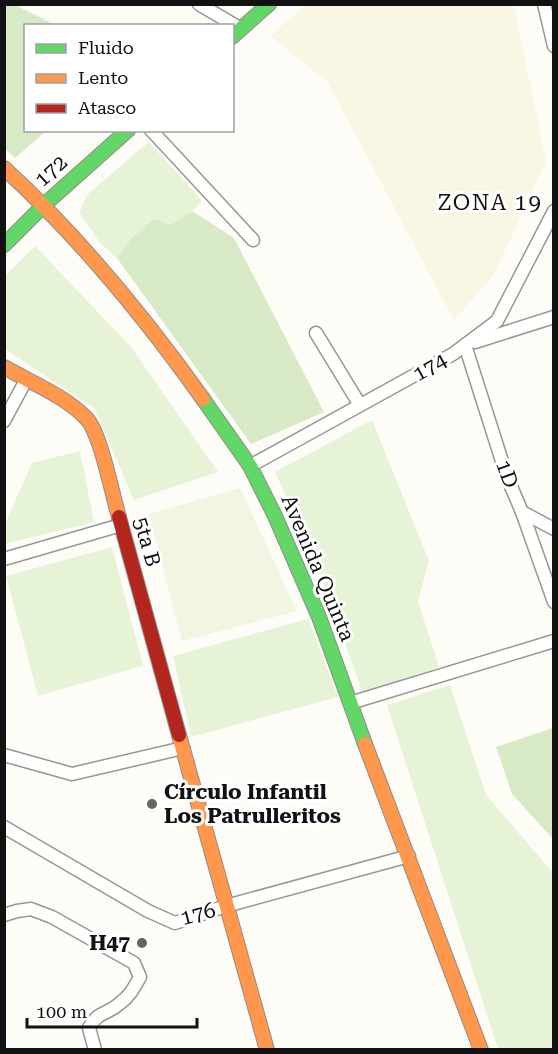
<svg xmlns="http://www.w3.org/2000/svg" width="558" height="1054" viewBox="0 0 558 1054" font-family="'Roboto Serif',serif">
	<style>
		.farmland { fill: #f9f7e4 }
		.green { fill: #e7f3d7 }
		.forest { fill: #d8eac5 }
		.pitch { fill: #f0f6e1 }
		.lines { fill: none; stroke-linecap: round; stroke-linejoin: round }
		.street-casing { stroke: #979795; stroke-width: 15 }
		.fast-casing { stroke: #8e8d8b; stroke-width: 16 }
		.slow-casing { stroke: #8e8d8b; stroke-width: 16 }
		.jam-casing { stroke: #8e8d8b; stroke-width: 16 }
		.street { stroke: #fffffe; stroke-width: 12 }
		.fast { stroke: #63d668; stroke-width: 14 }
		.slow { stroke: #ff974d; stroke-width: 14 }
		.jam { stroke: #b3261e; stroke-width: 14 }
		.poi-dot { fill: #646362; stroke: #fff; stroke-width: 2 }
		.labels { text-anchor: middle; stroke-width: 6; stroke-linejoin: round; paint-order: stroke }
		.street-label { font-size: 21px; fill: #111; stroke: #fff }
		.poi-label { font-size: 21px; font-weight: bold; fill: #111; stroke: #fff; text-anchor: start }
		.neighbourhood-label { font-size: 22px; letter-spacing: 1.5px; fill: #111; stroke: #fff }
	</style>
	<rect width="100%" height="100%" fill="#fdfcf7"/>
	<polygon class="farmland" points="305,5 514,5 546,161 494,275 454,320 327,81 270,36"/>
	<g class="green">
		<polygon points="149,142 202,201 192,211 170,225 130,240 117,258 100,243 79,212 89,193"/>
		<polygon points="35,246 131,347 218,472 134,500 94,408 5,349 5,276"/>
		<polygon points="372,420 429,561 418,601 439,667 363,693 316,562 275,472"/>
		<polygon points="80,451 94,522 5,544 5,524 32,463"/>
		<polygon points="112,547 143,666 38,696 6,576"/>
		<polygon points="308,619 338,697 191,737 173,656"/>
		<polygon points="450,685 486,795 553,873 553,1049 498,1049 387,705"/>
	</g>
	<g class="forest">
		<polygon points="5,4 15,5 56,25 26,26 26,130 46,131 15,158 5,149"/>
		<polygon points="192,211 234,238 324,412 251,444 117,258 130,240 154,219 170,225"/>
		<polygon points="553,728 554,728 553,839 512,794 496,747"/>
	</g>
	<polygon class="pitch" points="240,488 297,611 182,641 149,514"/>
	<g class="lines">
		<defs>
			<g id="street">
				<polyline points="199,4 241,29"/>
				<polyline points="544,4 554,46"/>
				<polyline points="151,130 253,240"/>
				<polyline points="316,333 360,405"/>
				<polyline points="475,342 554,317"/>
				<polyline points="465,345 507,477 522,512 554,602"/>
				<polyline points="4,421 26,380"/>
				<polyline points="250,466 453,354 497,321 554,211"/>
				<polyline points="522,512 554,529"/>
				<polyline points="4,559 121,525"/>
				<polyline points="350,703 554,641"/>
				<polyline points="4,755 72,774 183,748"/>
				<polyline points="4,827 148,911 175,923 226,906 409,856"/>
				<path d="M4,915L17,911L31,909L52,917L134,963L140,977C134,988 129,997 119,1004C105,1016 99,1010 89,1028L95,1050"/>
			</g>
			<g id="fast">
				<polyline points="232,37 269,4"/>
				<polyline points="4,245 44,205 128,130"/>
				<polyline points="203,399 250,466 275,516 319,617 365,744"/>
			</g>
			<g id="slow">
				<path d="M4,168C79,237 144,316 203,399"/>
				<path d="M4,367C30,382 67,397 87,419C101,435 112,494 119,517"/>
				<polyline points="179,735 267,1050"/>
				<polyline points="365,744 481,1050"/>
			</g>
			<polyline id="jam" points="119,517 179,735"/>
		</defs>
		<use href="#street" class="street-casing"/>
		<use href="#fast" class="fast-casing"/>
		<use href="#slow" class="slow-casing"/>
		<use href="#jam" class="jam-casing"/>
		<use href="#street" class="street"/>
		<use href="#fast" class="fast"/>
		<use href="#slow" class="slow"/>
		<use href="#jam" class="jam"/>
	</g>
	<g class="poi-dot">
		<circle cx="152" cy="804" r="6"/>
		<circle cx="142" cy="943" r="6"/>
	</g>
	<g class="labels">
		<g class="street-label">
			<text transform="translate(51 171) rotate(-42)" y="7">172</text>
			<text transform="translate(430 367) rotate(-29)" y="7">174</text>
			<text transform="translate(507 474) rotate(70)" y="7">1D</text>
			<text transform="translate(147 542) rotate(74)" y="7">5ta B</text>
			<text transform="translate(318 568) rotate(67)" y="7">Avenida Quinta</text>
			<text transform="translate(198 914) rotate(-15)" y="7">176</text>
		</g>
		<g class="poi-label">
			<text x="164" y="799">Círculo Infantil<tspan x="164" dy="24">Los Patrulleritos</tspan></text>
			<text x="130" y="950" text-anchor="end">H47</text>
		</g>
		<g class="neighbourhood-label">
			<text x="490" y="210">ZONA 19</text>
		</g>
	</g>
	<rect width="558" height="1054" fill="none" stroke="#111111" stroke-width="12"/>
	<rect x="24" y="24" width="210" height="108" fill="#ffffff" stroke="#a0a0a0" stroke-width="1.5"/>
	<rect x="36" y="44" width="30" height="9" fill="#63d668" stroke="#a0a0a0" stroke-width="1.5"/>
	<text x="78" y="54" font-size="18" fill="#111111">Fluido</text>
	<rect x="36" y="74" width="30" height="9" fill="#ff974d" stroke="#a0a0a0" stroke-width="1.5"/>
	<text x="78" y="84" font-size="18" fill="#111111">Lento</text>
	<rect x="36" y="104" width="30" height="9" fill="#b3261e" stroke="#a0a0a0" stroke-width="1.5"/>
	<text x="78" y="114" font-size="18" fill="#111111">Atasco</text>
	<path d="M27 1018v9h170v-9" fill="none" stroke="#111111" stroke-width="3"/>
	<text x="36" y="1018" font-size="18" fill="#111111" stroke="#ffffff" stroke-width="4.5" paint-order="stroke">100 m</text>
</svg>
